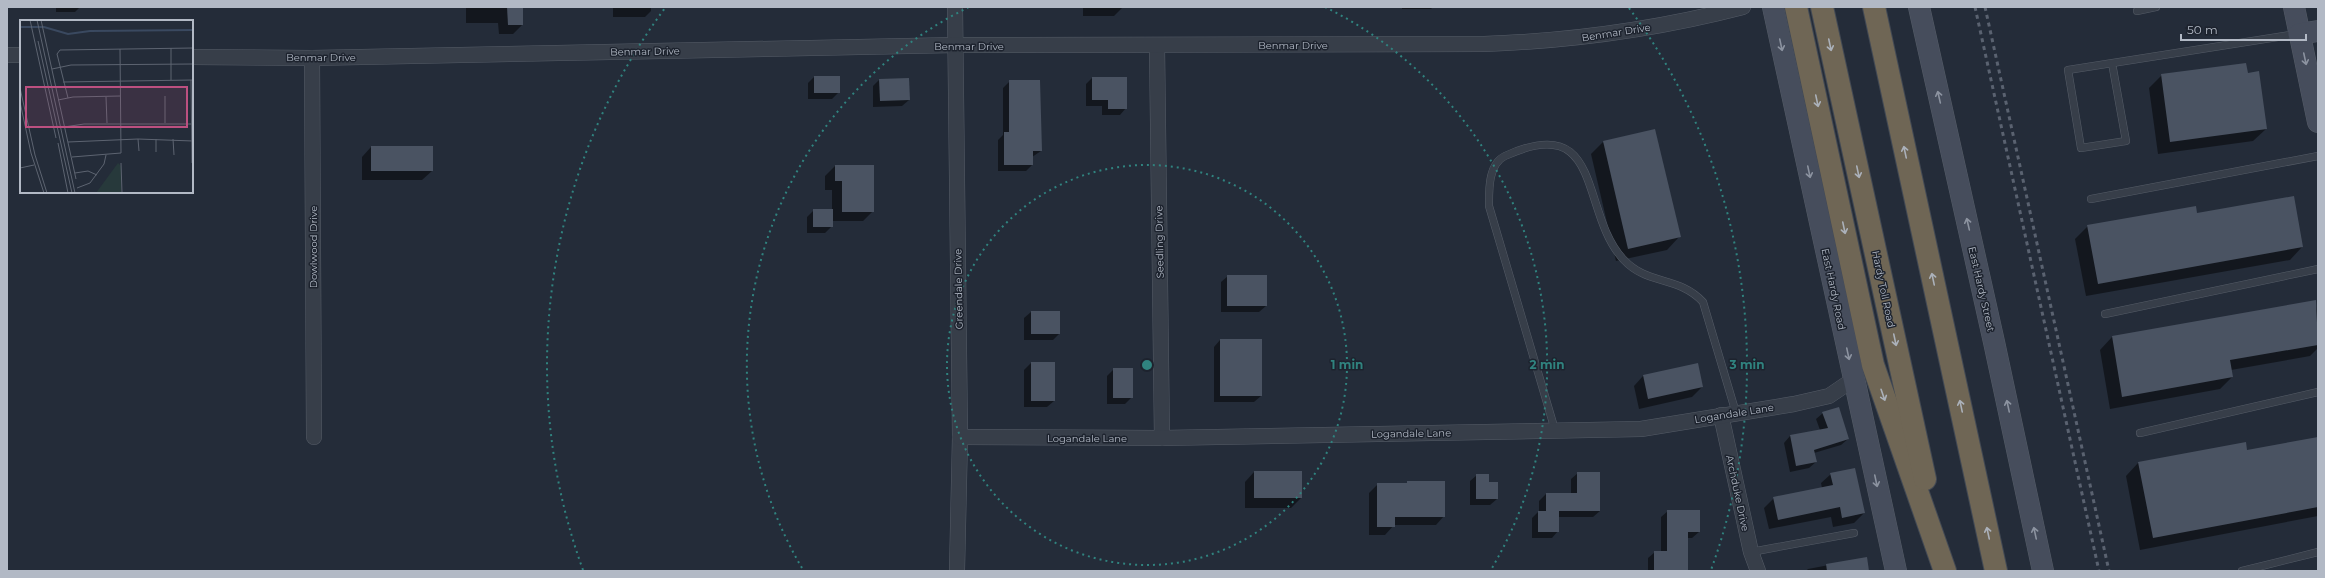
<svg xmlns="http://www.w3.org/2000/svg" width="2325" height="578" viewBox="0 0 2325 578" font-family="Montserrat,sans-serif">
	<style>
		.shadow { fill: #0007 }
		.building { fill: #4a5362 }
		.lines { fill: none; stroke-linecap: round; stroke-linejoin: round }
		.lane-casing { stroke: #555c67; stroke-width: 8 }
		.street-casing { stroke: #555c67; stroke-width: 16 }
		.secondary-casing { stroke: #555c67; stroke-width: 22 }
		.highway-casing { stroke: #424954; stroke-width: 24 }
		.lane { stroke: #373e49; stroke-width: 7 }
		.street { stroke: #373e49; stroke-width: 15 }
		.secondary { stroke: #464d5c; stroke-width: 21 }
		.highway { stroke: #6f6655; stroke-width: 22 }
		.rail { stroke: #5a6270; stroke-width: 3; stroke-dasharray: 4 4; stroke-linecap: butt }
		.oneway { stroke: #8c93a0 }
		.oneway2 { stroke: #abb1ba }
		.ring { fill: none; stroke: #30837f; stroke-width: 2; stroke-dasharray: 2 4 }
		.labels { text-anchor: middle; stroke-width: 3; stroke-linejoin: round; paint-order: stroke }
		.street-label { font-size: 10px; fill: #b2b9c5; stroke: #1d232e }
		.inset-river { fill: none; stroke: #3a4960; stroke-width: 2 }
		.inset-road { fill: none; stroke: #5d6471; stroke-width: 1 }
		.view { fill: #bc5080; fill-opacity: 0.15; stroke: #bc5080; stroke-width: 2 }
		.inset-edge { fill: none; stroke: #b2b9c5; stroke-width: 2 }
		.centre { fill: #30837f; stroke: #1d232e; stroke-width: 2 }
		.ring-label { font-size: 12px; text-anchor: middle; font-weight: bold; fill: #30837f; stroke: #1d232e; stroke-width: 3; stroke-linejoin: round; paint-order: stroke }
	</style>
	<rect width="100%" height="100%" fill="#242c39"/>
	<g class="shadow">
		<polygon points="56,7 80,7 75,12 56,12"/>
		<polygon points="466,7 522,7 522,25 513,34 499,34 498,23 466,23"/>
		<polygon points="613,7 651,7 651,11 645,17 613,17"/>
		<polygon points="1083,7 1123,7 1114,16 1083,16"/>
		<polygon points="1402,7 1433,7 1431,9 1402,9"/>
		<polygon points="2247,74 2266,129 2253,141 2158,154 2149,88 2162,75"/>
		<polygon points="814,77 839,92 832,99 808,99 808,83"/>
		<polygon points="1092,78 1126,108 1120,115 1102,115 1102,106 1086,106 1086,84"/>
		<polygon points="879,80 909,100 902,106 873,107 873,86"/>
		<polygon points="1010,81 1041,151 1032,157 1032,165 1026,171 998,171 998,140 1003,135 1003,88"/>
		<polygon points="1603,142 1679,237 1667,250 1616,261 1591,154"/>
		<polygon points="371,147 432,171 422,180 362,180 362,157"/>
		<polygon points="835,166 873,211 863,221 832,221 832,226 825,233 807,233 807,217 814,210 832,210 832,190 825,190 825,176"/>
		<polygon points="2088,226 2302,247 2290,260 2086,296 2075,239"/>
		<polygon points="1228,276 1266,306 1259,312 1221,312 1221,282"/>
		<polygon points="2315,301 2318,316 2318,348 2310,356 2231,370 2232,377 2220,389 2110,409 2100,350 2112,337"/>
		<polygon points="1031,312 1059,312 1059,334 1053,340 1024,340 1024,318"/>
		<polygon points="1220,340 1261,396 1254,402 1214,402 1214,347"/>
		<polygon points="1031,363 1054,363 1054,401 1047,407 1024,407 1024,370"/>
		<polygon points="1114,369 1132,397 1125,404 1107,404 1107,376"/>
		<polygon points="1643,376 1702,387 1692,397 1639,409 1634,386"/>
		<polygon points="1823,413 1848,439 1841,445 1814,453 1816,462 1809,468 1790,472 1784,443 1790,436 1820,430 1816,419"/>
		<polygon points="2318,438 2318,516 2140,550 2126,476 2138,463 2247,451"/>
		<polygon points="1254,472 1301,498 1291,508 1245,508 1245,482"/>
		<polygon points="1578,473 1600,511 1593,517 1558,517 1558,531 1552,538 1532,538 1532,518 1539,511 1539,501 1546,494 1571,494 1571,479"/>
		<polygon points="1831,474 1864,513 1854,523 1833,527 1831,517 1769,529 1764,508 1774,498 1822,488 1821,483"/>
		<polygon points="1477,475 1488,483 1497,483 1497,499 1490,505 1470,505 1470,481"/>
		<polygon points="1378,484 1444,516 1436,525 1394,525 1385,535 1369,535 1369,493"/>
		<polygon points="1668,511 1699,532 1692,538 1687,538 1687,571 1648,571 1648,558 1655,552 1661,552 1661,517"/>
		<polygon points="1866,558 1868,571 1806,571 1808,569"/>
	</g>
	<g class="building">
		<polygon points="507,7 523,7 523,25 508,25"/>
		<polygon points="2246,63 2248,73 2259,71 2267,129 2170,142 2161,74"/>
		<rect x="814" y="76" width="26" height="17"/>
		<polygon points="1092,77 1127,77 1127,109 1108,109 1108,100 1092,100"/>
		<polygon points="909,78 910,100 880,101 879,79"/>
		<polygon points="1009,80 1040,80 1042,151 1033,151 1033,165 1004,165 1004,132 1009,132"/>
		<polygon points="1655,129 1681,237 1628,249 1603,141"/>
		<rect x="371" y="146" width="62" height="25"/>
		<polygon points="835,165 874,165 874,212 842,212 842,181 835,181"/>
		<polygon points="2294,196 2303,247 2098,284 2087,225 2196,206 2197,213"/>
		<rect x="813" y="209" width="20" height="18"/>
		<rect x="1227" y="275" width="40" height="31"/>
		<polygon points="2316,300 2318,345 2230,360 2233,377 2122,397 2112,336"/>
		<rect x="1031" y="311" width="29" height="23"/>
		<rect x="1220" y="339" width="42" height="57"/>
		<rect x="1031" y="362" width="24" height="39"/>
		<polygon points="1698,363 1703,387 1648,399 1643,375"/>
		<rect x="1113" y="368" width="20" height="30"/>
		<polygon points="1839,407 1849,439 1814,450 1817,462 1796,466 1790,435 1828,428 1822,412"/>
		<polygon points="2318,437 2318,507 2153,538 2138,462 2246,442 2247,450"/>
		<polygon points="1855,468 1865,513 1842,518 1840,507 1778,520 1773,497 1833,485 1830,473"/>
		<rect x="1254" y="471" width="48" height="27"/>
		<polygon points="1577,472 1600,472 1600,511 1559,511 1559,532 1538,532 1538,511 1546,511 1546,493 1577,493"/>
		<polygon points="1476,474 1489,474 1489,482 1498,482 1498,499 1476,499"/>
		<polygon points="1407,481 1445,481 1445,517 1395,517 1395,527 1377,527 1377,483 1407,483"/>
		<polygon points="1667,510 1700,510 1700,532 1688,532 1688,571 1654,571 1654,551 1667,551"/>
		<polygon points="1867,557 1869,571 1827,571 1826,564"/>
	</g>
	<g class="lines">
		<defs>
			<g id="lane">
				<polyline points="2137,11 2156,7"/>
				<polyline points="2112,63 2126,141 2081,148 2068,70 2297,34"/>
				<polyline points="2091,199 2318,156"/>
				<polyline points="2105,314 2318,269"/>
				<path d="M1555,430L1489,206C1489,191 1488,164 1505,156C1605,110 1579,213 1624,260C1647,285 1679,276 1703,302L1736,413"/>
				<polyline points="2140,433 2318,392"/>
				<polyline points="1751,552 1854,533"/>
				<polyline points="2242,571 2318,552"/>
			</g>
			<g id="street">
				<polyline points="955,7 960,437 957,571"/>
				<polyline points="1157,46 1162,438"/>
				<polyline points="7,55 21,55"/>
				<path d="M192,57L312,58L956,45L1484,44C1571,41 1658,29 1743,7"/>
				<polyline points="312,58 314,437"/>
				<polyline points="1721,415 1751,552 1758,571"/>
				<polyline points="960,437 1162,438 1641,429 1794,404 1829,396 1854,379"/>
			</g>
			<g id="secondary">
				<polyline points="1773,7 1896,571"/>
				<polyline points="1919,7 1994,342 2043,571"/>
				<polyline points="2294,7 2318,122"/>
				<polyline points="2299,34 2318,31"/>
			</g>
			<g id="highway">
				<polyline points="1796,7 1873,365 1945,571"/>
				<polyline points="1822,7 1925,479"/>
				<polyline points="1874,7 1996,571"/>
			</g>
		</defs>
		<use href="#lane" class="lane-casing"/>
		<use href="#street" class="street-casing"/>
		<use href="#secondary" class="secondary-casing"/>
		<use href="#highway" class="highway-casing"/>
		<use href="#lane" class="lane"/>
		<use href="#street" class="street"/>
		<use href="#secondary" class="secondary"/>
		<use href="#highway" class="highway"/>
		<g class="rail">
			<polyline points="1975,7 2099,571"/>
			<polyline points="1985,7 2109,571"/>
		</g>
	</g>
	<defs><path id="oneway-shaft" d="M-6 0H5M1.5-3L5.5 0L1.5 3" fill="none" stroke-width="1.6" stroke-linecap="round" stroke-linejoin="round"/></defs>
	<g class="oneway">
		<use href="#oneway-shaft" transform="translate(1781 45) rotate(78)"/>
		<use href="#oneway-shaft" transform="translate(2305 59) rotate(78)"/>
		<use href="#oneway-shaft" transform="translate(1939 97) rotate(-103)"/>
		<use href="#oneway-shaft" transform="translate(1809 172) rotate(78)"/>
		<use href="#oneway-shaft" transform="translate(1968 224) rotate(-103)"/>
		<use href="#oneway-shaft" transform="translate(1848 354) rotate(78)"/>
		<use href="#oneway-shaft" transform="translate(2008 406) rotate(-102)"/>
		<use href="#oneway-shaft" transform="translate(1876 481) rotate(78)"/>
		<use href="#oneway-shaft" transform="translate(2035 533) rotate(-102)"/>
	</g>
	<g class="oneway2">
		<use href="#oneway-shaft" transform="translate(1830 45) rotate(78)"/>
		<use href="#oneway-shaft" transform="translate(1817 101) rotate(78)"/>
		<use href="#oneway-shaft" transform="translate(1905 152) rotate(-102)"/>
		<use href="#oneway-shaft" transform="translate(1858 172) rotate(78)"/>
		<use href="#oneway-shaft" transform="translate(1844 228) rotate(78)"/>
		<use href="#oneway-shaft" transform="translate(1933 279) rotate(-102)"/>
		<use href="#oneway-shaft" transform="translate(1895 340) rotate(78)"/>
		<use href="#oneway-shaft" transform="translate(1883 395) rotate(71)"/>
		<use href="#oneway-shaft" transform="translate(1961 406) rotate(-102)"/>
		<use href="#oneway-shaft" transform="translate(1988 533) rotate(-102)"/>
	</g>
	<g class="ring">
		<circle cx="1147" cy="365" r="200"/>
		<path d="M802 568A400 400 0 0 1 969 7M1325 7A400 400 0 0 1 1492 568"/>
		<path d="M583 570A600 600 0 0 1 665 8M1629 8A600 600 0 0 1 1711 570"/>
	</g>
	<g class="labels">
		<g class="street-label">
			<text transform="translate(1616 32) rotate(-9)" y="4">Benmar Drive</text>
			<text x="1293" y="49">Benmar Drive</text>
			<text x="969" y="50">Benmar Drive</text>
			<text transform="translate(645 51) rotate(-1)" y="4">Benmar Drive</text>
			<text x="321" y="61">Benmar Drive</text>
			<text transform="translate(1159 242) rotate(-91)" y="4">Seedling Drive</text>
			<text transform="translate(313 247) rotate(-90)" y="4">Dowlwood Drive</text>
			<text transform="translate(958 289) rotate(-91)" y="4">Greendale Drive</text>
			<text transform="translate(1834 289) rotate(78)" y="4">East Hardy Road</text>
			<text transform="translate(1884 289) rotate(78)" y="4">Hardy Toll Road</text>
			<text transform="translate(1982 289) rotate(77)" y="4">East Hardy Street</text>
			<text transform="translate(1734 413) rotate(-9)" y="4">Logandale Lane</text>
			<text transform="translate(1411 433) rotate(-1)" y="4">Logandale Lane</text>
			<text x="1087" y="442">Logandale Lane</text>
			<text transform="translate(1738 493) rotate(78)" y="4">Archduke Drive</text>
		</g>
	</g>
	<g transform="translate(20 20)">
		<rect width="173" height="173" fill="#242c39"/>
		<path d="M98,143L101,146V173H76Z" fill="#27393b"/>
		<path class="inset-river" d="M0,7H24L48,14L70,11L173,10"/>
		<path class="inset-road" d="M10,0L36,118M17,0L55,173M21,0L56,159M18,21L52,173M151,28V60M32,49L51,45L173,44M171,60L172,143M43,62L173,60M0,68L15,135L27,173M145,76V103M86,77L87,103M48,78L37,34L40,30L173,28M38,80L53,77L100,76M0,82L11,133L24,173M44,107L64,104H173M118,119L119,131M153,119L154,135M48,122L118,119L173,121M38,123L48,173M136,132V119M52,137L101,133L100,29M101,143L102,173M0,148L14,145M55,153L68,151L77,155M57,168L70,163L84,144L86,135"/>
		<path class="view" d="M6,67H167V107H6Z"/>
		<rect width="173" height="173" class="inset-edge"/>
	</g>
	<circle cx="1147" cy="365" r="6" class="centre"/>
	<g class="ring-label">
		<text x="1347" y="369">1 min</text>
		<text x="1547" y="369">2 min</text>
		<text x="1747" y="369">3 min</text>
	</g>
	<rect width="2325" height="578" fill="none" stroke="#b2b9c5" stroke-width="16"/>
	<path d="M2181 34v6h125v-6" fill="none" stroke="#b2b9c5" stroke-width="2"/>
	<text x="2187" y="34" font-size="12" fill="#b2b9c5" stroke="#1d232e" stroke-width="3" paint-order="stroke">50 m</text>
</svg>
